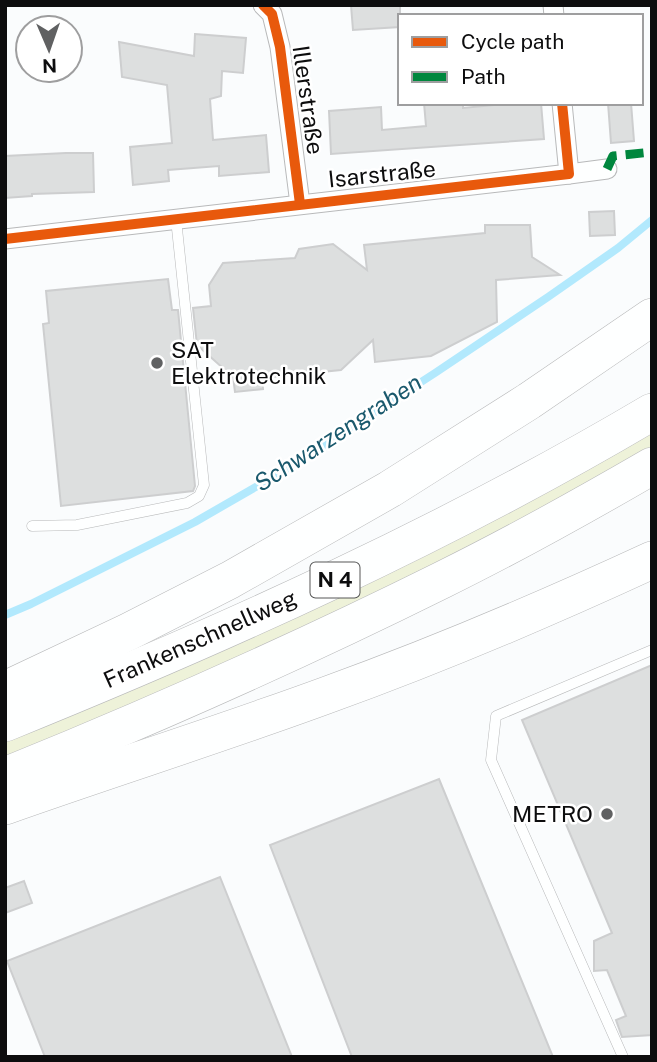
<svg xmlns="http://www.w3.org/2000/svg" width="657" height="1062" viewBox="0 0 657 1062" font-family="'Public Sans',sans-serif">
	<style>
		.green { fill: #eef2d9 }
		.lines { fill: none; stroke-linecap: round; stroke-linejoin: round }
		.stream { stroke: #b2e9fd; stroke-width: 8 }
		.building { fill: #dddfdf; stroke: #cdcecf; stroke-width: 2 }
		.lane-casing { stroke: #b8b9ba; stroke-width: 11 }
		.street-casing { stroke: #b8b9ba; stroke-width: 21 }
		.highway-casing { stroke: #b8b9ba; stroke-width: 38 }
		.lane { stroke: #feffff; stroke-width: 10 }
		.street { stroke: #feffff; stroke-width: 19 }
		.highway { stroke: #feffff; stroke-width: 37 }
		.quiet { stroke: #00873e; stroke-width: 9; stroke-dasharray: 18 9; stroke-linecap: butt }
		.cycleway-casing { stroke: #fff; stroke-width: 15 }
		.cycleway { stroke: #e8590c; stroke-width: 10 }
		.poi-dot { fill: #606162; stroke: #fff; stroke-width: 2.5 }
		.labels { text-anchor: middle; stroke-width: 5; stroke-linejoin: round; paint-order: stroke }
		.shield { fill: #fff; stroke: #565656; stroke-width: 2 }
		.shield-label { font-size: 21px; font-weight: bold; fill: #0d0d0e }
		.street-label { font-size: 23px; fill: #0d0d0e; stroke: #fff }
		.poi-label { font-size: 23px; fill: #0d0d0e; stroke: #fff; text-anchor: start }
		.water-label { font-size: 24px; font-style: italic; fill: #1a596d; stroke: #fff }
	</style>
	<rect width="100%" height="100%" fill="#fafcfd"/>
	<polygon class="green" points="652,429 652,451 635,461 322,622 5,758 5,738"/>
	<g class="lines">
		<polyline class="stream" points="5,615 31,604 195,522 285,470 435,373 548,297 618,248 652,220"/>
	</g>
	<g class="building">
		<polygon points="351,5 400,5 400,27 353,30"/>
		<polygon points="195,34 246,38 243,73 222,71 221,96 210,99 213,140 266,135 269,172 219,176 219,166 168,170 169,181 133,185 130,147 172,143 167,85 122,77 119,42 194,56"/>
		<polygon points="424,103 463,103 463,108 516,103 541,103 544,139 331,154 329,111 381,107 382,130 426,126"/>
		<polygon points="608,103 631,103 634,141 611,143"/>
		<polygon points="66,153 93,153 94,192 32,194 32,196 5,198 5,156"/>
		<polygon points="614,211 615,235 590,236 589,212"/>
		<polygon points="485,225 530,225 532,257 560,275 496,280 497,322 431,356 375,362 373,340 341,370 262,378 263,389 235,392 233,377 197,345 193,308 211,306 209,285 223,263 295,258 299,249 333,244 367,270 364,245 485,233"/>
		<polygon points="168,279 172,310 178,310 195,486 193,491 61,506 43,324 49,323 46,291"/>
		<polygon points="652,665 652,1035 622,1037 616,1020 626,1016 607,970 594,971 594,941 612,933 522,720"/>
		<polygon points="439,779 553,1057 352,1057 270,845"/>
		<polygon points="220,877 292,1057 45,1057 7,961"/>
		<polygon points="24,881 32,903 5,913 5,888"/>
	</g>
	<g class="lines">
		<defs>
			<g id="lane">
				<polyline points="32,526 77,525 187,503 199,496 204,485 176,219"/>
				<polyline points="623,1057 491,760 496,716 652,650"/>
			</g>
			<g id="street">
				<polyline points="263,5 272,14 280,47 300,204"/>
				<polyline points="553,5 554,16"/>
				<polyline points="569,174 607,169"/>
				<polyline points="5,239 569,174 562,103"/>
			</g>
			<g id="highway">
				<polyline points="5,690 128,632 230,580 390,489 529,401 652,317"/>
				<path d="M5,723C227,633 446,534 652,412"/>
				<path d="M5,776C153,716 299,651 442,580C513,545 583,506 652,466"/>
				<path d="M5,806C112,768 221,734 327,695C438,655 546,609 652,560"/>
			</g>
		</defs>
		<use href="#lane" class="lane-casing"/>
		<use href="#street" class="street-casing"/>
		<use href="#highway" class="highway-casing"/>
		<use href="#lane" class="lane"/>
		<use href="#street" class="street"/>
		<use href="#highway" class="highway"/>
		<polyline class="quiet" points="607,169 613,156 652,152"/>
		<defs>
			<g id="cycleway">
				<polyline points="263,5 272,14 280,47 300,204"/>
				<polyline points="5,239 569,174 562,103"/>
			</g>
		</defs>
		<use href="#cycleway" class="cycleway-casing"/>
		<use href="#cycleway" class="cycleway"/>
	</g>
	<g class="poi-dot">
		<circle cx="157" cy="363" r="7"/>
		<circle cx="607" cy="814" r="7"/>
	</g>
	<g class="labels">
		<rect class="shield" x="310.5" y="562.5" width="49" height="35" rx="5"/>
		<g class="shield-label">
			<text x="335" y="587">N 4</text>
		</g>
		<g class="street-label">
			<text transform="translate(308 100) rotate(82)" y="8">Illerstraße</text>
			<text transform="translate(382 174) rotate(-6)" y="8">Isarstraße</text>
			<text transform="translate(200 639) rotate(-24)" y="8">Frankenschnellweg</text>
		</g>
		<g class="poi-label">
			<text x="171" y="358">SAT<tspan x="171" dy="26">Elektrotechnik</tspan></text>
			<text x="593" y="822" text-anchor="end">METRO</text>
		</g>
		<g class="water-label">
			<text transform="translate(338 433) rotate(-33)" y="8">Schwarzengraben</text>
		</g>
	</g>
	<rect width="657" height="1062" fill="none" stroke="#0d0d0e" stroke-width="14"/>
	<rect x="398" y="14" width="245" height="91" fill="#ffffff" stroke="#9e9e9f" stroke-width="2"/>
	<rect x="412" y="37" width="35" height="10" fill="#e8590c" stroke="#9e9e9f" stroke-width="2"/>
	<text x="461" y="49" font-size="21" fill="#0d0d0e">Cycle path</text>
	<rect x="412" y="72" width="35" height="10" fill="#00873e" stroke="#9e9e9f" stroke-width="2"/>
	<text x="461" y="84" font-size="21" fill="#0d0d0e">Path</text>
	<g transform="translate(49 49) rotate(178)"><circle r="33" fill="#ffffff" stroke="#9e9e9f" stroke-width="2"/>
	<path d="M0-5L12 26L0 18L-12 26Z" fill="#606162"/>
	<text y="-10" font-size="19" font-weight="bold" text-anchor="middle" fill="#0d0d0e">N</text>
	</g>
</svg>
